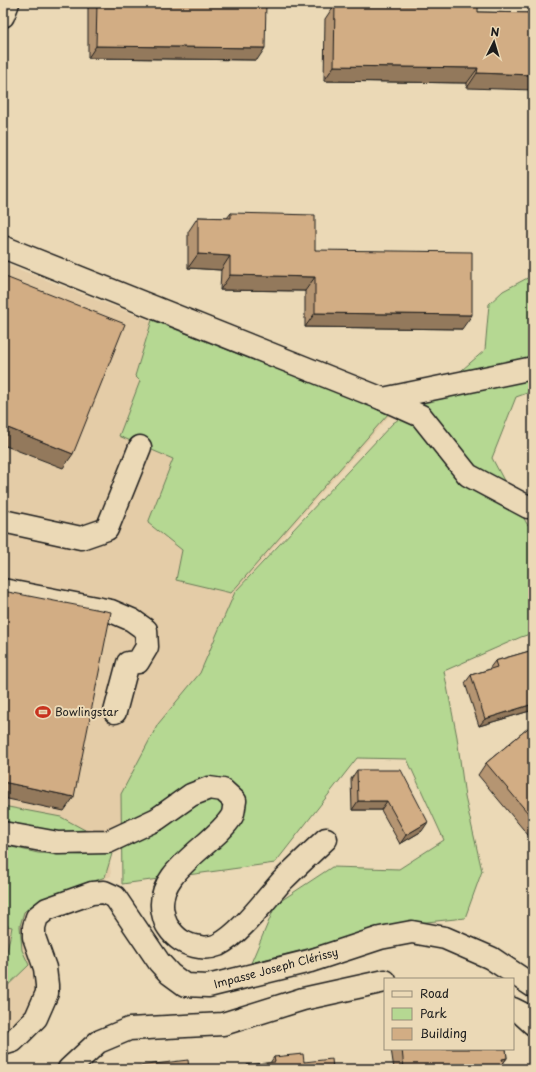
<svg xmlns="http://www.w3.org/2000/svg" width="536" height="1072" viewBox="0 0 536 1072" font-family="'Playpen Sans',sans-serif">
	<style>
		.built { fill: #e4cca7 }
		.green { fill: #b5d892; stroke: #687a57 }
		.lines { fill: none; stroke-linecap: round; stroke-linejoin: round }
		.minor-casing { stroke: #1c1c1c; stroke-width: 25 }
		.minor { stroke: #ebd9b6; stroke-width: 22 }
		.wall { fill: #b59572; stroke: #1c1c1c }
		.shaded-wall { fill: #93795c; stroke: #1c1c1c }
		.building { fill: #d2ad84; stroke: #1c1c1c }
		.labels { text-anchor: middle; stroke-width: 4; stroke-linejoin: round; paint-order: stroke }
		.poi-label { font-size: 11px; fill: #1c1c1c; stroke: #ebd9b6; text-anchor: start }
		.street-label { font-size: 11px; fill: #1c1c1c; stroke: #ebd9b6 }
	</style>
	<rect width="100%" height="100%" fill="#ebd9b6"/>
	<filter id="ink" filterUnits="userSpaceOnUse"><feTurbulence type="fractalNoise" baseFrequency=".025" numOctaves="2"/><feDisplacementMap in="SourceGraphic" scale="8" xChannelSelector="R" yChannelSelector="G"/><feConvolveMatrix kernelMatrix="1 2 1 2 8 2 1 2 1" color-interpolation-filters="sRGB"/></filter>
	<g filter="url(#ink)">
		<polygon class="built" points="3,263 390,415 235,592 154,813 107,830 111,876 35,906 28,913 24,923 24,935 42,984 33,1010 3,1036"/>
		<g class="green">
			<polygon points="533,275 533,391 516,397 492,458 527,524 533,528 533,633 521,637 444,671 457,737 465,797 482,871 465,918 389,926 334,942 251,963 276,904 332,867 399,869 444,840 407,759 357,758 275,863 122,884 121,794 158,724 200,673 235,592 393,423 425,402 485,350 489,304 503,291"/>
			<polygon points="152,320 389,413 231,593 176,580 182,550 148,523 173,459 119,436 140,381 135,376"/>
			<polygon points="3,806 61,817 85,830 55,832 3,821"/>
			<polygon points="3,845 38,853 82,855 114,847 105,877 34,904 24,912 20,926 22,950 29,965 3,990 3,972 12,927 3,925"/>
		</g>
		<g class="lines">
			<defs>
				<g id="minor">
					<polyline points="3,16 8,3"/>
					<polyline points="3,247 383,399 421,416 468,475 528,507 533,505"/>
					<polyline points="383,399 533,368"/>
					<polyline points="3,521 81,538 107,529 140,447"/>
					<polyline points="3,590 111,611 132,620 146,630 147,647 138,662 128,663 115,712"/>
					<path d="M3,833L58,843L108,842L157,819L191,795L209,788L223,790L235,801C234,805 234,812 232,816C215,845 153,872 163,913C164,918 165,923 168,927C176,939 185,945 200,947C205,948 213,947 218,945C240,934 265,900 282,881C296,867 311,853 326,839"/>
					<polyline points="513,1009 521,1013 533,1024"/>
					<polyline points="3,1044 13,1041 36,1018 47,993 47,985 45,968 34,937 34,927 37,917 47,909 92,893 104,892 115,897 159,962 170,974 185,985 208,986 310,961 380,938 412,932 445,938 491,958 533,986"/>
					<polyline points="69,1069 98,1042 129,1029 223,1024 303,999 385,981"/>
				</g>
			</defs>
			<use href="#minor" class="minor-casing"/>
			<use href="#minor" class="minor"/>
		</g>
		<g class="wall">
			<polygon points="88,3 266,3 257,60 88,58"/>
			<polygon points="335,4 478,12 533,13 467,88 467,83 324,81 325,19"/>
			<polygon points="231,213 315,250 462,329 305,327 305,291 220,290 221,270 188,268 188,232 198,217 227,218"/>
			<polygon points="533,650 533,710 479,726 465,683 471,675 490,669 489,669 495,661"/>
			<polygon points="533,724 533,841 478,775 486,763"/>
			<polygon points="357,770 422,831 400,844 381,810 352,810 351,779"/>
			<polygon points="391,1049 506,1049 507,1058 503,1063 504,1069 394,1069"/>
			<polygon points="274,1057 304,1062 333,1069 244,1069 247,1065 270,1063"/>
		</g>
		<g class="shaded-wall">
			<polygon points="96,46 265,48 257,60 88,58"/>
			<polygon points="334,66 478,68 467,83 324,81"/>
			<polygon points="477,73 533,75 533,90 467,88"/>
			<polygon points="198,254 230,256 221,270 188,268"/>
			<polygon points="230,275 315,277 305,291 220,290"/>
			<polygon points="315,313 472,315 462,329 305,327"/>
			<polygon points="3,426 73,454 63,468 3,445"/>
			<polygon points="533,704 533,710 479,726 485,719"/>
			<polygon points="3,782 74,797 64,811 3,798"/>
			<polygon points="358,801 387,801 381,810 352,810"/>
			<polygon points="428,822 422,831 400,844 406,835"/>
			<polygon points="507,1058 499,1069 502,1059"/>
		</g>
		<g class="building">
			<polygon points="97,3 266,3 265,48 96,46"/>
			<polygon points="335,4 478,6 478,12 533,13 533,75 477,73 478,68 334,66"/>
			<polygon points="231,213 315,215 315,250 472,252 472,315 315,313 315,277 230,275 230,256 198,254 198,217 231,218"/>
			<polygon points="3,276 125,324 73,454 3,426"/>
			<polygon points="3,591 111,612 74,797 3,782"/>
			<polygon points="533,650 533,704 485,719 471,675 497,667 495,661"/>
			<polygon points="533,724 533,819 486,763"/>
			<polygon points="357,770 401,770 428,822 406,835 387,801 358,801"/>
			<polygon points="402,1049 506,1049 507,1058 502,1059 504,1069 404,1069"/>
			<polygon points="303,1054 304,1062 332,1059 333,1069 247,1069 247,1065 275,1062 274,1057"/>
			<polygon points="188,1060 189,1069 113,1069"/>
		</g>
	</g>
	<defs>
		<symbol id="stadium-bare" viewBox="-9 -9 18 18"><path d="M0-5a6.5 5 0 1 0 0 10a6.5 5 0 1 0 0-10ZM-3.5-1.8h7v3.6h-7Z" fill="#c8321e" stroke="#ebd9b6" stroke-width="2.5" paint-order="stroke"/></symbol>
	</defs>
	<g fill-rule="evenodd">
		<use href="#stadium-bare" x="32" y="701" width="22" height="22"/>
	</g>
	<g class="labels">
		<g class="poi-label">
			<text x="55" y="716">Bowlingstar</text>
		</g>
		<g class="street-label">
			<text transform="translate(276 968) rotate(-15)" y="4">Impasse Joseph Clérissy</text>
		</g>
	</g>
	<rect width="536" height="1072" fill="none" stroke="#ebd9b6" stroke-width="16"/>
	<rect x="8" y="8" width="520" height="1056" fill="none" stroke="#1c1c1c" stroke-width="1.5" filter="url(#ink)"/>
	<rect x="384" y="978" width="130" height="72" fill="#ebd9b6" stroke="#988d78"/>
	<rect x="392" y="991" width="20" height="6" fill="#ebd9b6" stroke="#988d78"/>
	<text x="420" y="998" font-size="12" fill="#1c1c1c">Road</text>
	<rect x="392" y="1008" width="20" height="12" fill="#b5d892" stroke="#988d78"/>
	<text x="420" y="1018" font-size="12" fill="#1c1c1c">Park</text>
	<rect x="392" y="1028" width="20" height="12" fill="#d2ad84" stroke="#988d78"/>
	<text x="420" y="1038" font-size="12" fill="#1c1c1c">Building</text>
	<g transform="translate(494 42) rotate(5)" stroke="#ebd9b6" stroke-width="3" paint-order="stroke">
	<path d="M0-3L7 15L0 10L-7 15Z" fill="#1c1c1c"/>
	<text y="-6" font-size="11" font-weight="bold" text-anchor="middle" fill="#1c1c1c">N</text>
	</g>
</svg>
